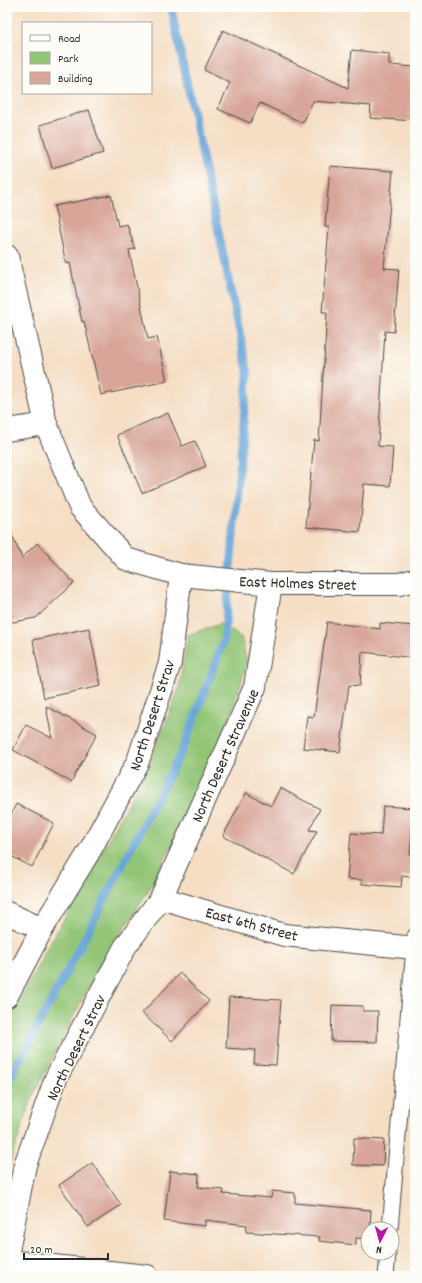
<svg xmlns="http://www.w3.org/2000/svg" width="422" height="1283" viewBox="0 0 422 1283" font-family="Dekko,sans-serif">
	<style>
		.green { fill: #93c576; stroke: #5f7850 }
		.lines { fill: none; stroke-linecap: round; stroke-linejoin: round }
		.stream { stroke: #68a4d9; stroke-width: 8 }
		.building { fill: #d8a598 }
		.lane-casing { stroke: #494642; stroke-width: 17 }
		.street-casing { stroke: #494642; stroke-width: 24 }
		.lane { stroke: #fff; stroke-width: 15 }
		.street { stroke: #fff; stroke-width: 22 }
		.labels { text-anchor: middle; stroke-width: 3; stroke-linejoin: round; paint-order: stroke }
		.street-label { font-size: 16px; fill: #2b2b2b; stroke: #fdfcf7 }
	</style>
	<rect width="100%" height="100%" fill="#fdfcf7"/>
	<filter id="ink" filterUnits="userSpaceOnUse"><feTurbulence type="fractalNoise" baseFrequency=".025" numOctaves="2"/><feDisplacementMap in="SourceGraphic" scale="8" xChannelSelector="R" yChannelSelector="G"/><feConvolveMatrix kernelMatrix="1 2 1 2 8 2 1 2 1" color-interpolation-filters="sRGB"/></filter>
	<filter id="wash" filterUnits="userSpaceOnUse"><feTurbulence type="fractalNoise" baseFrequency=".012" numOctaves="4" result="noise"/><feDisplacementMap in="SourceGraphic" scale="16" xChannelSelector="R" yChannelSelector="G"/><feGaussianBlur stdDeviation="0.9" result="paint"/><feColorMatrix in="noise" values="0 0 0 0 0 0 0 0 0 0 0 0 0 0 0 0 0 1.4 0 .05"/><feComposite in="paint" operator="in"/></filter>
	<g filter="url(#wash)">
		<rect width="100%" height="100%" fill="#f5dec4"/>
		<polygon class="green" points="220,624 241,637 247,663 222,742 154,881 95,974 31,1100 7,1172 7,1027 48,946 73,904 149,765 179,689 188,635"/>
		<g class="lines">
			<polyline class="stream" points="7,1084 89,930 185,744 224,640 248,372 171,7"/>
		</g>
		<g id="blocks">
			<g class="building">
				<polygon points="223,30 348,88 352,50 389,54 389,65 415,67 415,121 370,118 371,106 313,101 303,123 260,103 250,123 218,109 230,83 204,70"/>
				<polygon points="89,110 103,153 52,168 40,125"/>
				<polygon points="330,166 393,171 384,268 399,269 394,332 385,331 378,446 393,447 390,486 364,484 360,532 306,527 314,440 319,441 327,312 322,312 329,227 325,227"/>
				<polygon points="111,195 118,226 127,224 135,249 129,250 148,339 157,337 167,381 101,395 84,321 82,322 70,263 66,264 54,206"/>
				<polygon points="168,413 182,446 195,441 206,466 142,493 117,435"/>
				<polygon points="7,524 22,558 37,543 74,583 36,618 7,623"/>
				<polygon points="327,622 380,629 380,623 415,626 415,658 362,652 360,686 349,685 340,752 303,748 307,716 314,717"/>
				<polygon points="89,628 101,686 44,698 33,640"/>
				<polygon points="46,706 97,734 71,782 13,750 26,725 52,738"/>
				<polygon points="280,788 320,809 309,830 317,831 294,874 223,836 246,793 271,806"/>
				<polygon points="16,804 54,823 32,867 7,854 7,823"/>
				<polygon points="383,806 414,808 410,855 413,855 411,877 402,876 401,887 362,884 362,880 347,879 351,833 381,835"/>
				<polygon points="180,973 209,1001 172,1041 142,1013"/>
				<polygon points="229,997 281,1000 276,1065 254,1064 255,1050 226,1048"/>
				<polygon points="332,1005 363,1006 363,1011 378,1011 377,1042 331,1041"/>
				<polygon points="354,1138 384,1140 383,1166 353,1165"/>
				<polygon points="92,1163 121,1205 88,1227 59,1185"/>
				<polygon points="170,1171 199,1174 198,1187 224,1190 223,1194 271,1198 272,1191 295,1193 295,1203 371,1210 370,1229 368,1229 368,1239 356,1238 356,1245 319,1241 320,1237 246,1232 247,1225 205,1220 205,1226 164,1221"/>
			</g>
		</g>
	</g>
	<g filter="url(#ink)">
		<use href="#blocks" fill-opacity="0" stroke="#494642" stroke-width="1"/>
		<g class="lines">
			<defs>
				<g id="lane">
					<polyline points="390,1229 415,936"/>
					<polyline points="386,1276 388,1253"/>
				</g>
				<g id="street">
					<polyline points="7,256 46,424 80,507 126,559 181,575 271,584 399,584 415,580"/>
					<polyline points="7,430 46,424"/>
					<polyline points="161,898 284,935 415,948"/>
					<polyline points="7,913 42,929"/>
					<polyline points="7,996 42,929 89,852 138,761 170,663 181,575"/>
					<polyline points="7,1256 25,1165 56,1078 125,947 161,898 255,687 271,584"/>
					<polyline points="7,1261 147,1276"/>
				</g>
			</defs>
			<use href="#lane" class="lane-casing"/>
			<use href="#street" class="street-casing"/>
			<use href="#lane" class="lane"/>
			<use href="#street" class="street"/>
		</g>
	</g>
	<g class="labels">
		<g class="street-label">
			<text transform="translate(298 582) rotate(2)" y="6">East Holmes Street</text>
			<text transform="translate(151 715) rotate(-72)" y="6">North Desert Strav</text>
			<text transform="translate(224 755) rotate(-66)" y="6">North Desert Stravenue</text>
			<text transform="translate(252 923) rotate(15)" y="6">East 6th Street</text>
			<text transform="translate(75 1047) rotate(-64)" y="6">North Desert Strav</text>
		</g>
	</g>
	<rect width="422" height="1283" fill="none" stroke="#fdfcf7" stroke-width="24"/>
	<rect x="22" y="22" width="130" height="72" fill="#fdfcf7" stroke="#a9a8a5"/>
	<rect x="30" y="35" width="20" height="6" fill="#ffffff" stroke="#a9a8a5"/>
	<text x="58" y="42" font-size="12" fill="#2b2b2b">Road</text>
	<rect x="30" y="52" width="20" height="12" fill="#93c576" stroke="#a9a8a5"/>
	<text x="58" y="62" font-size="12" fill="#2b2b2b">Park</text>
	<rect x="30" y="72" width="20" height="12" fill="#d8a598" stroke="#a9a8a5"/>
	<text x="58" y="82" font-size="12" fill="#2b2b2b">Building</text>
	<g transform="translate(380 1241) rotate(186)"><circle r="19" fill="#fdfcf7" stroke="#a9a8a5"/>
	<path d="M0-3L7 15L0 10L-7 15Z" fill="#b5179e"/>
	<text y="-6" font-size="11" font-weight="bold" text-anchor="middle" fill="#2b2b2b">N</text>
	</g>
	<path d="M24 1253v6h84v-6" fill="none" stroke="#2b2b2b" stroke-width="2"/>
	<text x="30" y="1253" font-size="12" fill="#2b2b2b" stroke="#fdfcf7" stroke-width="3" paint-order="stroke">20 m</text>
</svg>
